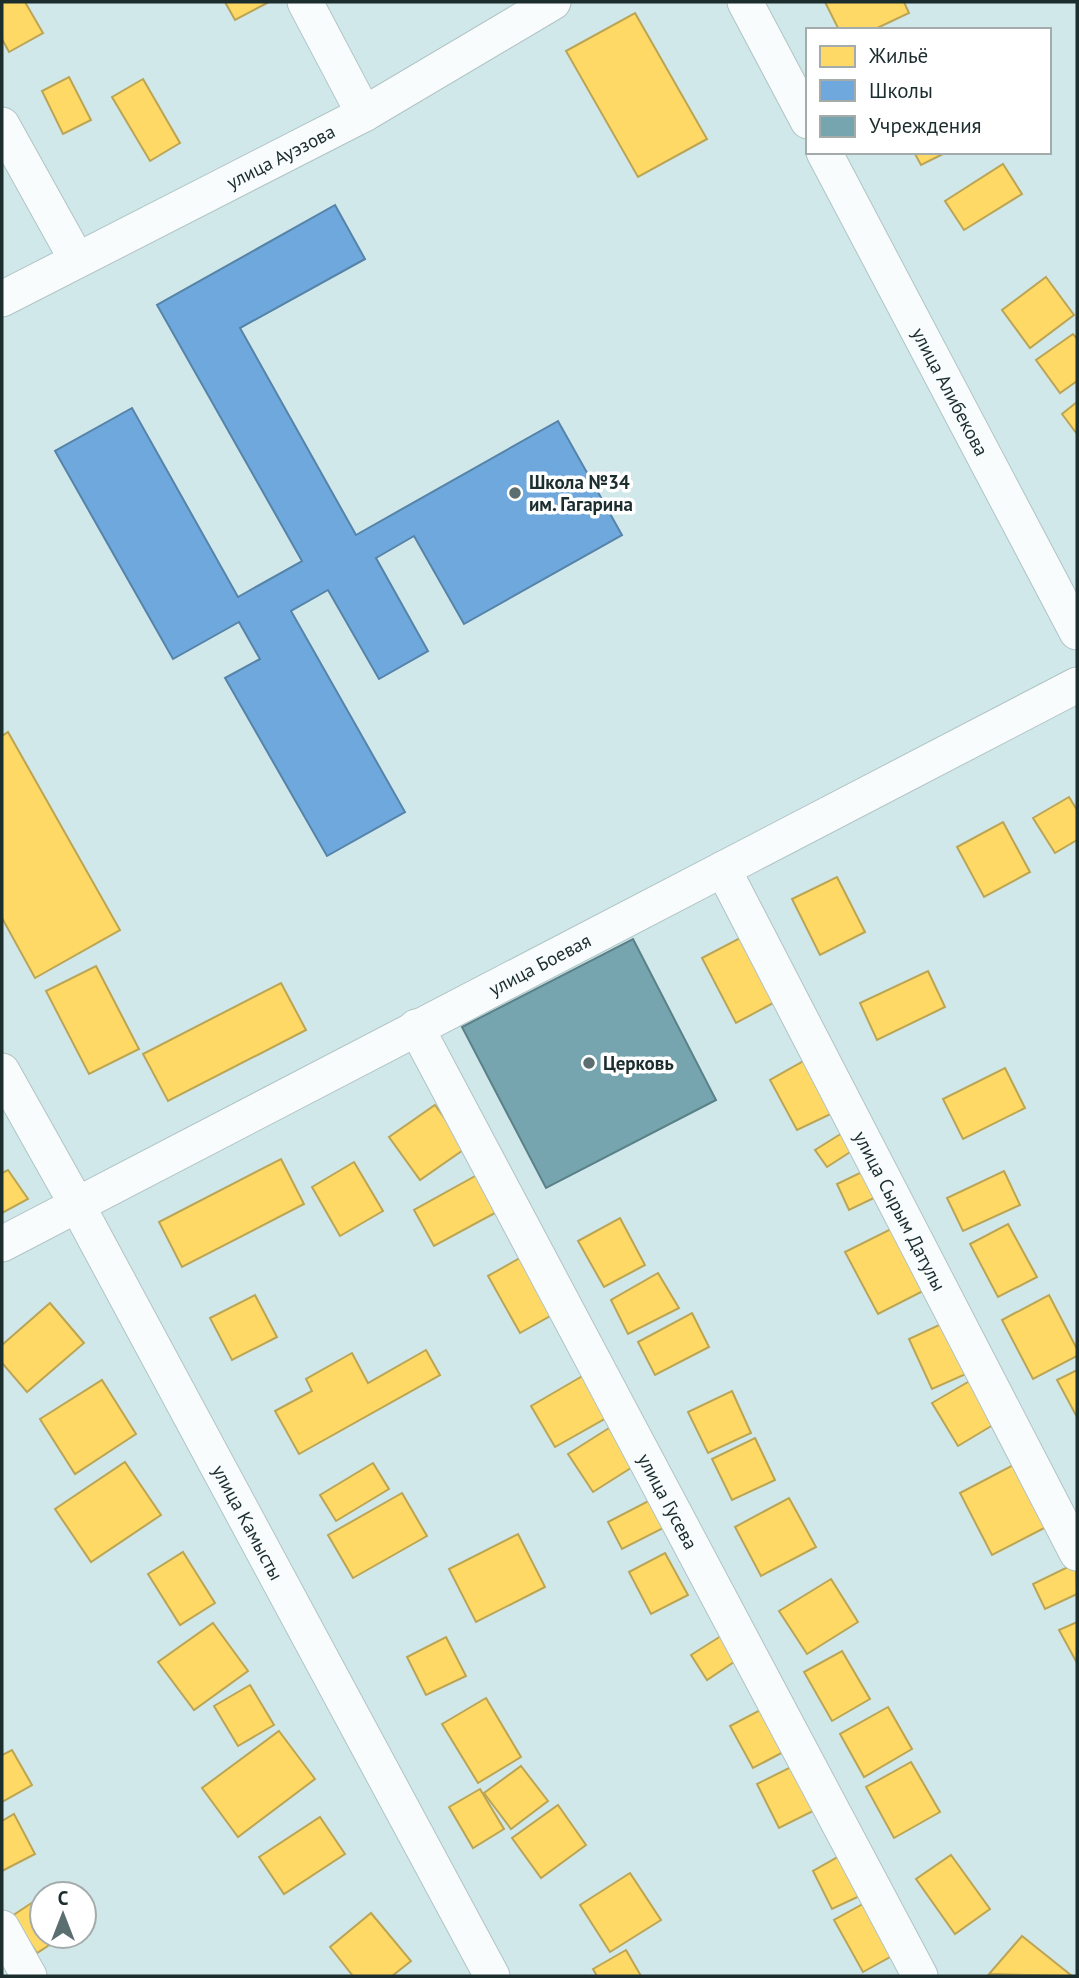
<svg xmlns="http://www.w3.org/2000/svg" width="1079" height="1978" viewBox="0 0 1079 1978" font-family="'PT Sans',sans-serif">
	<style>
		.homes { fill: #ffd966; stroke: #bba555; stroke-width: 2 }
		.schools { fill: #6fa8dc; stroke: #5683a8; stroke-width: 2 }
		.public { fill: #76a5af; stroke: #5b8188; stroke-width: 2 }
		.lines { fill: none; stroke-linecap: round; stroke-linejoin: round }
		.minor-casing { stroke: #b1c4c6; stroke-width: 37 }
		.minor { stroke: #f8fcfc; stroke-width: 35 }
		.poi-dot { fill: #5b6e70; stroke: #fff; stroke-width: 2.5 }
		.labels { text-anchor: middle; stroke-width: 7; stroke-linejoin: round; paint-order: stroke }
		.street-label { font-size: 19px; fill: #1c2d2e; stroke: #fff }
		.poi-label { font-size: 19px; font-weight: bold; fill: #1c2d2e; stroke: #fff; text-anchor: start }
	</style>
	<rect width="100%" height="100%" fill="#d0e8ea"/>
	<g class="homes">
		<polygon points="2,2 25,2 43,33 9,52 2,39"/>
		<polygon points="225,2 269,2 235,20"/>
		<polygon points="825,2 904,2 909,13 873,30 839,30"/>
		<polygon points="635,13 707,139 638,177 566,51"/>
		<polygon points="69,77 91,120 63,134 42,91"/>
		<polygon points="143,79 180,143 150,161 112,97"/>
		<polygon points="914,152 947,152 921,165"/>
		<polygon points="1003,164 1022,194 964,230 945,201"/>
		<polygon points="1046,277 1074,315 1030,348 1002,310"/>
		<polygon points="1073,334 1077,339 1077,381 1060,393 1036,360"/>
		<polygon points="1077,402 1077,434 1062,414"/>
		<polygon points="8,732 120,930 35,978 2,918 2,736"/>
		<polygon points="1069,797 1077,810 1077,840 1055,853 1033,818"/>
		<polygon points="1003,822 1030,872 984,897 957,847"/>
		<polygon points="837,877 865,932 820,955 792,899"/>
		<polygon points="740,938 775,1002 736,1023 702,958"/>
		<polygon points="96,966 139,1049 89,1074 46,991"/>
		<polygon points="928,971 945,1007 877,1040 860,1003"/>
		<polygon points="281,983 306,1030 168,1101 143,1054"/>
		<polygon points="809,1058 835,1112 797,1130 770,1080"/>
		<polygon points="1005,1068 1025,1108 963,1139 943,1099"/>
		<polygon points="435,1105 466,1148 420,1180 389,1137"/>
		<polygon points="847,1130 858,1147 827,1167 815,1150"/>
		<polygon points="281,1159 304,1204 182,1267 159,1222"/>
		<polygon points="354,1162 383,1211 340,1236 312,1187"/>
		<polygon points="8,1170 28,1199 2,1213 2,1173"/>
		<polygon points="486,1170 506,1207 434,1246 414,1210"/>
		<polygon points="864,1171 876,1197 849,1210 837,1184"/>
		<polygon points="1004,1171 1020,1205 963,1231 947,1198"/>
		<polygon points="620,1218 645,1265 604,1287 578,1241"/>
		<polygon points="1008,1224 1037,1277 998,1297 970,1244"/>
		<polygon points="893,1228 925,1290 878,1314 845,1252"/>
		<polygon points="527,1254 559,1311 520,1333 488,1276"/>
		<polygon points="658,1273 679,1308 628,1334 611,1300"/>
		<polygon points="255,1295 277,1337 232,1360 210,1318"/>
		<polygon points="1049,1295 1077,1349 1077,1356 1033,1379 1002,1320"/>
		<polygon points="50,1303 84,1343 27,1392 2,1363 2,1345"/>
		<polygon points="692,1313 709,1347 655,1375 638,1342"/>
		<polygon points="952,1319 975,1370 932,1389 909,1339"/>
		<polygon points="426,1350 440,1375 299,1454 275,1411 312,1391 306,1379 352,1353 368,1383"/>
		<polygon points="1077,1370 1077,1417 1057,1380"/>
		<polygon points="591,1371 615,1413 555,1447 531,1406"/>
		<polygon points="973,1379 998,1422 958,1446 932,1403"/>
		<polygon points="102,1380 136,1434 75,1474 40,1419"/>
		<polygon points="732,1391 751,1433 708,1453 688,1412"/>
		<polygon points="609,1428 634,1466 593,1492 568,1454"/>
		<polygon points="755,1438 775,1480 732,1500 712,1459"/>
		<polygon points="125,1462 161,1515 91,1562 55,1509"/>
		<polygon points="373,1463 389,1489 336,1521 320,1495"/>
		<polygon points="1017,1463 1050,1525 992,1555 960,1493"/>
		<polygon points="402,1493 427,1536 353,1578 328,1535"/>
		<polygon points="658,1496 673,1523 622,1549 608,1522"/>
		<polygon points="789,1498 816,1547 761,1576 735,1527"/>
		<polygon points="518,1534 545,1587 476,1622 449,1569"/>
		<polygon points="183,1552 215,1603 180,1625 148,1574"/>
		<polygon points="665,1553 688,1595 651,1614 629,1572"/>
		<polygon points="1076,1563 1077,1594 1045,1609 1033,1584"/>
		<polygon points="831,1579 858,1622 807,1654 779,1611"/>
		<polygon points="1077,1622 1077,1663 1059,1630"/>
		<polygon points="213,1623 248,1671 194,1710 158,1662"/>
		<polygon points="721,1636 737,1660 707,1680 691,1655"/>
		<polygon points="446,1637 466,1676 426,1695 407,1657"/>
		<polygon points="842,1651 870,1699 832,1721 804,1672"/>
		<polygon points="250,1685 274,1725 238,1746 214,1706"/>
		<polygon points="486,1698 521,1757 478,1783 442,1724"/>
		<polygon points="766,1707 789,1749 753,1768 730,1726"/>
		<polygon points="888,1707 912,1749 864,1777 840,1734"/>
		<polygon points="279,1731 315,1779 238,1837 202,1788"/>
		<polygon points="12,1750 32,1785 2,1802 2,1755"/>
		<polygon points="801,1762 823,1806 779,1828 757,1784"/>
		<polygon points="911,1762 940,1812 894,1838 866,1787"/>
		<polygon points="521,1766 548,1801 511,1829 484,1793"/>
		<polygon points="480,1789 504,1829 473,1848 449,1807"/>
		<polygon points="558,1805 586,1845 541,1878 512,1838"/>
		<polygon points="14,1814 35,1854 2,1871 2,1821"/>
		<polygon points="320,1817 345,1854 284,1894 259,1857"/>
		<polygon points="845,1853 866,1893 832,1909 813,1871"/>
		<polygon points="951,1855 990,1909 955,1934 916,1879"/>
		<polygon points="630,1873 661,1920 610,1952 580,1905"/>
		<polygon points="42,1896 42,1936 63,1936 37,1953 12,1916"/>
		<polygon points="870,1900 899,1952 863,1972 834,1920"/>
		<polygon points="371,1913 411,1961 392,1976 353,1976 330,1947"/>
		<polygon points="1022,1936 1072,1976 989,1974"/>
		<polygon points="626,1950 641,1976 597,1976 593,1969"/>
	</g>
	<polygon class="schools" points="335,205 365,259 240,328 356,535 558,421 622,535 464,624 414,536 376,558 428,651 379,679 328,590 291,611 405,812 327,856 225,678 260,659 239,622 173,659 55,451 132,408 238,597 302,561 157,305"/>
	<polygon class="public" points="633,939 716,1100 546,1188 462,1027"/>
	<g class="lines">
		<defs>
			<g id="minor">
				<polyline points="305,2 364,114"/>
				<polyline points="745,2 808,121"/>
				<polyline points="2,125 77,260"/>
				<path id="s1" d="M824,152L1077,632"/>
				<path id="s2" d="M2,299L364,114L553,2"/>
				<path id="s3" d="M723,869L1077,1553"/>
				<path id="s4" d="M416,1027L920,1976"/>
				<path id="s5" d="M2,1071L76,1203L492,1976"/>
				<path id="s6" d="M2,1244L1077,685"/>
				<polyline points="2,1928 29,1976"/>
			</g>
		</defs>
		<use href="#minor" class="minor-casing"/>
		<use href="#minor" class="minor"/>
	</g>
	<g class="poi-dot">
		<circle cx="515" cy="493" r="7"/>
		<circle cx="589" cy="1063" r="7"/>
	</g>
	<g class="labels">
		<g class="street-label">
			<text dy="7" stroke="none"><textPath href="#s2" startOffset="313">улица Ауэзова</textPath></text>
			<text dy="7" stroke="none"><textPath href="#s1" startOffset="271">улица Алибекова</textPath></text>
			<text dy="7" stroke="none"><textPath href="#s6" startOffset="606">улица Боевая</textPath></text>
			<text dy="7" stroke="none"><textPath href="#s3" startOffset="385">улица Сырым Датулы</textPath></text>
			<text dy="7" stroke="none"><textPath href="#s4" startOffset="537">улица Гусева</textPath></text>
			<text dy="7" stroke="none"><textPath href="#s5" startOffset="514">улица Камысты</textPath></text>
		</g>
		<g class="poi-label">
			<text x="529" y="489">Школа №34<tspan x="529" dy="22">им. Гагарина</tspan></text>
			<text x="603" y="1070">Церковь</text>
		</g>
	</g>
	<rect width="1079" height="1978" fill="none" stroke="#1c2d2e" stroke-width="7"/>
	<rect x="806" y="28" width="245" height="126" fill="#ffffff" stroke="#a4abab" stroke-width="2"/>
	<rect x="820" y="46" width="35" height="21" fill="#ffd966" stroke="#a4abab" stroke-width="2"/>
	<text x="869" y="63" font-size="21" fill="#1c2d2e">Жильё</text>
	<rect x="820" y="80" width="35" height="21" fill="#6fa8dc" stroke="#a4abab" stroke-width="2"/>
	<text x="869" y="98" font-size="21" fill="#1c2d2e">Школы</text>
	<rect x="820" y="116" width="35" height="21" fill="#76a5af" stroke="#a4abab" stroke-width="2"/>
	<text x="869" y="133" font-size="21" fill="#1c2d2e">Учреждения</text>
	<g transform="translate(63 1915)"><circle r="33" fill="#ffffff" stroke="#a4abab" stroke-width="2"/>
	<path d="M0-5L12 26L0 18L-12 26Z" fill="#5b6e70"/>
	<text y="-10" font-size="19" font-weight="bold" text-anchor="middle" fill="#1c2d2e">С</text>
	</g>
</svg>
